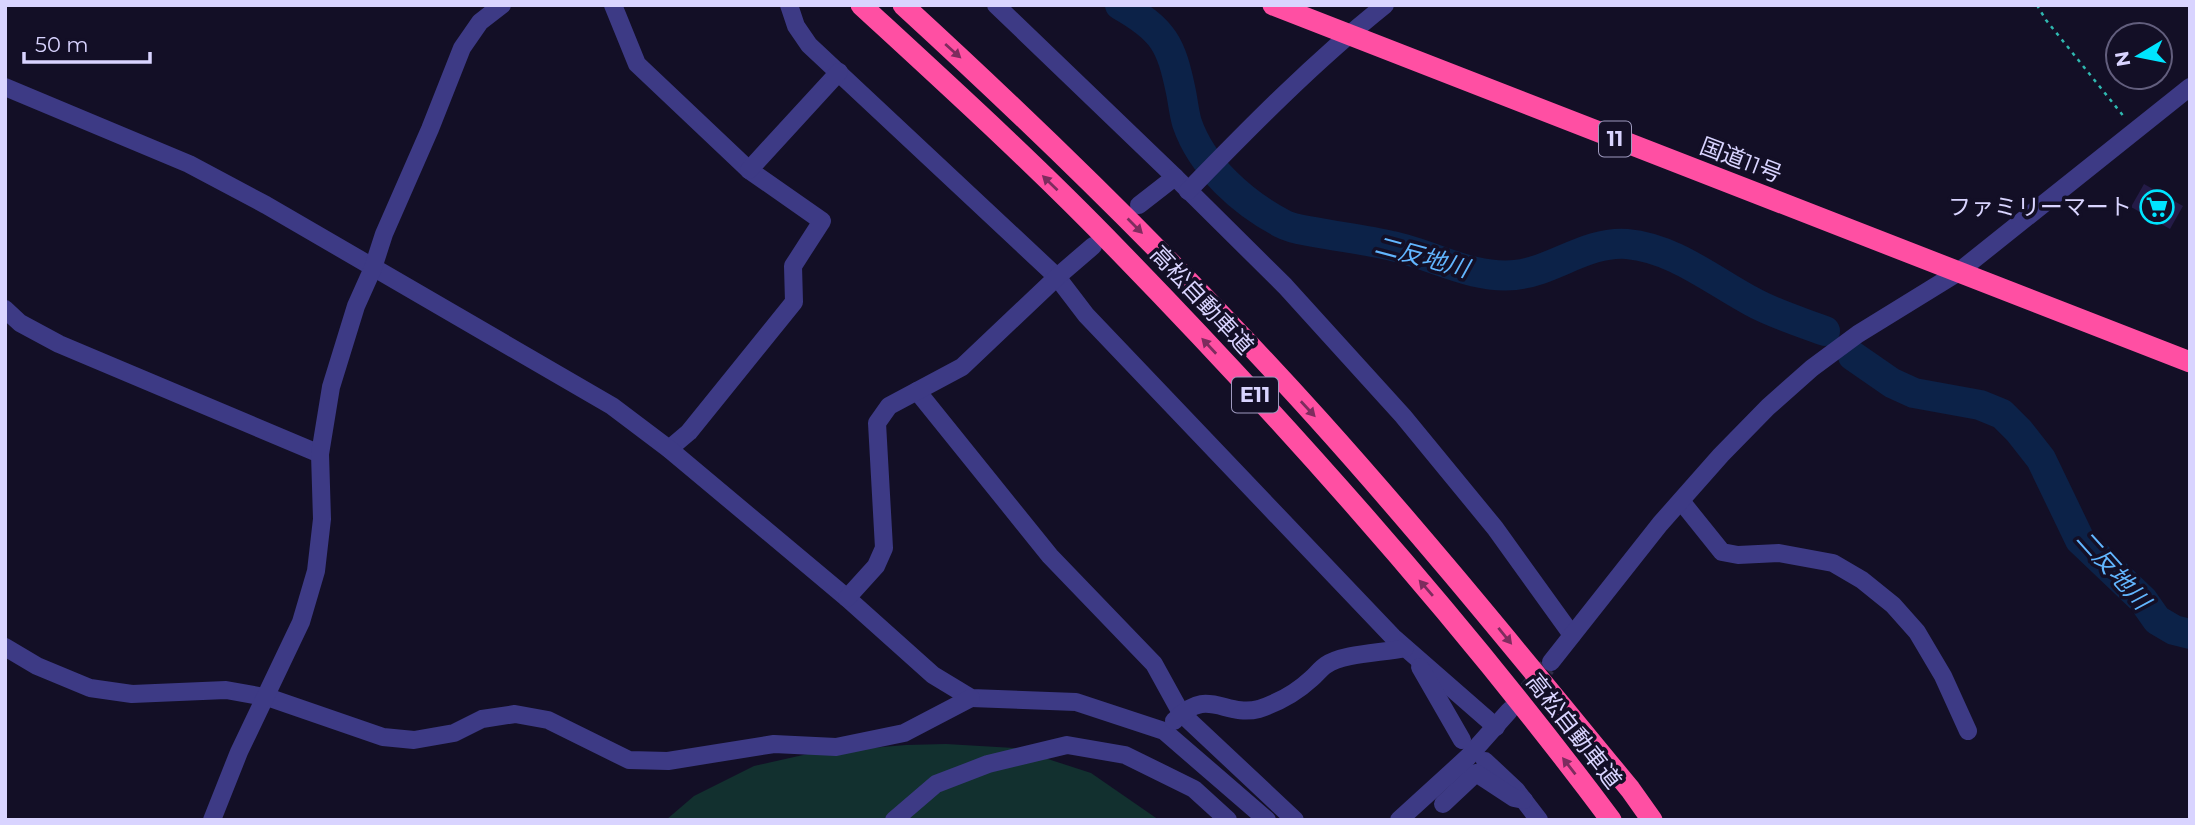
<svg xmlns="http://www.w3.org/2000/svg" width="2195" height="825" viewBox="0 0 2195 825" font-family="Montserrat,'Noto Sans JP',sans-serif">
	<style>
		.green { fill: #12302f }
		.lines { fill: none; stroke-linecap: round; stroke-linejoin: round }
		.river { stroke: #0c2248; stroke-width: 30 }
		.building { fill: #241b47 }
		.minor-tunnel { stroke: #312d47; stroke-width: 18; stroke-dasharray: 18 9; stroke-linecap: butt }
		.path { stroke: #2fb8b0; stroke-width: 2.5; stroke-dasharray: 3.5 5; stroke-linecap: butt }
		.minor { stroke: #3d3a85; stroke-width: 18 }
		.highway { stroke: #ff4fa3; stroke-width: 21 }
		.oneway { fill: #7d2c5e }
		.labels { text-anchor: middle; stroke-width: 7; stroke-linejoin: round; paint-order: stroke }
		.shield { fill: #130f26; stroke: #9e99be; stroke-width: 2 }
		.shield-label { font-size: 21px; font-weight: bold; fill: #d9d4ff }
		.street-label { font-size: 23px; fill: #d9d4ff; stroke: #130f26 }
		.poi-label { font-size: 23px; fill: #d9d4ff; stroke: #130f26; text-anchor: end }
		.water-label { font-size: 24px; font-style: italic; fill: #62b6ff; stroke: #130f26 }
	</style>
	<rect width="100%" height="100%" fill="#130f26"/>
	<polygon class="green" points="946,744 1014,748 1091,773 1159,820 666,820 694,796 754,766 812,753 906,745"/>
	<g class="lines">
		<g class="river">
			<path d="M1120,5C1164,30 1171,44 1181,92C1183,102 1184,113 1187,123C1202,167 1243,203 1283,224C1292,229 1304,230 1314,232C1340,237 1367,240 1392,246C1434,255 1471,279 1515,275C1554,271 1586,241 1627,244C1673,248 1712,280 1751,301C1774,314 1801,322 1825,331"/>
			<polyline points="1853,356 1892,383 1914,393 1980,405 2002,414 2019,431 2041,459 2080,540 2143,600 2157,620 2174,630 2190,634"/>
		</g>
	</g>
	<polygon class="building" points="2144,184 2183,206 2170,229 2131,207"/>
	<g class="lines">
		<polyline class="minor-tunnel" points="1510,710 1547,667"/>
		<polyline class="path" points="2037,5 2046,20 2125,118"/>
		<g class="minor">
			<polyline points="613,5 637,64 749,170 822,221 793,266 794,302 689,432 669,449"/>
			<polyline points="789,5 796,26 809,45 1057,277 1086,315 1393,637 1496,727"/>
			<polyline points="996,5 1175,177 1285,286 1403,416 1495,528 1572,635"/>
			<polyline points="5,87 189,164 266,205 612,406 669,449 847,598 933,675 971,698 1076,702 1164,731 1267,820"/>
			<polyline points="749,170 839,72"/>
			<path d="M1188,191C1251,126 1314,62 1385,5"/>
			<polyline points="1139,205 1175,177"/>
			<polyline points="5,309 20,323 59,344 320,454"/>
			<polyline points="917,391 1050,556 1154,664 1181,713 1295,820"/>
			<polyline points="1681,501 1722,552 1738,555 1779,553 1833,563 1862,580 1893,605 1917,632 1943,676 1968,731"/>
			<polyline points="847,598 876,566 884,548 877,423 889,406 962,367 1057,277 1093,246"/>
			<polyline points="5,647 37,666 90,688 132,694 226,690 270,698 383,737 414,740 454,733 482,719 515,714 548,720 629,760 668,761 774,744 836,747 904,733 971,698"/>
			<polyline points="1551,662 1660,524 1721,455 1768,407 1812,368 1858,334 1957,273 2190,87"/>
			<polyline points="1420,667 1462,740"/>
			<path d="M1174,721C1208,685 1224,718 1259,709C1277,703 1297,692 1311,679C1316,675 1320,669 1326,665C1344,653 1383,653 1405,648"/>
			<polyline points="1485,761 1516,790 1539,820"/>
			<polyline points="1443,804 1476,773 1514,798 1524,800"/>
			<polyline points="212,820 239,752 301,622 316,571 322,519 320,454 331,387 356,306 373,268 384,234 430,129 462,48 480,22 502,5"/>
			<polyline points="894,820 936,784 988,764 1067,745 1125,755 1194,789 1228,820"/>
			<polyline points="1399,820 1468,757 1509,711"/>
		</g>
		<g class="highway">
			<path d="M861,5C949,86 1037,166 1119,251C1294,431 1461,619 1611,820"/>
			<path d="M903,5C1047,137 1187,274 1318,419C1426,539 1527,664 1630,789L1652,820"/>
			<polyline points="1273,5 2190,362"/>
		</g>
	</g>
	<defs><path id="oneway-solid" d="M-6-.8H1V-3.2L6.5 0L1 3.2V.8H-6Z" transform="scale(1.75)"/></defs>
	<g class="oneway">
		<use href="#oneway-solid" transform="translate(953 51) rotate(42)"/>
		<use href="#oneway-solid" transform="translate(1050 183) rotate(-136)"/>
		<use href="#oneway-solid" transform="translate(1135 226) rotate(45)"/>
		<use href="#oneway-solid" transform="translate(1209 346) rotate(-133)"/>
		<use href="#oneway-solid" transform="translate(1308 409) rotate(47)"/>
		<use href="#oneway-solid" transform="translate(1426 588) rotate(-131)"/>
		<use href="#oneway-solid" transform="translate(1505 636) rotate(51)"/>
		<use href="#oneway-solid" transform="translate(1569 766) rotate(-128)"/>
	</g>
	<defs>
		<symbol id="supermarket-ring" viewBox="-11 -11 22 22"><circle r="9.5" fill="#130f26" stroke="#00e5ff" stroke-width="1.5"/><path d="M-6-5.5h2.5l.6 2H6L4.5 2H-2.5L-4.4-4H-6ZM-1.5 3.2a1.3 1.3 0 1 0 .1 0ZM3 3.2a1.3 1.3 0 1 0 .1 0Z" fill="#00e5ff"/></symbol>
	</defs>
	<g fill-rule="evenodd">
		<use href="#supermarket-ring" x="2138" y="188" width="38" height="38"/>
	</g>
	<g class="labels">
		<g class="shield">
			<rect x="1599" y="121.5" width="32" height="35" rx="5"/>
			<rect x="1232" y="377.5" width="46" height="35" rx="5"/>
		</g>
		<g class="shield-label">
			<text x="1615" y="146">11</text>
			<text x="1255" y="402">E11</text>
		</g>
		<g class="street-label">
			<text transform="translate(1741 160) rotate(21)" y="8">国道11号</text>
			<text transform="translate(1202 300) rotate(47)" y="8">高松自動車道</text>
			<text transform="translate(1574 731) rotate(52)" y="8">高松自動車道</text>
		</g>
		<g class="poi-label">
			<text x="2132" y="215">ファミリーマート</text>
		</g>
		<g class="water-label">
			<text transform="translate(1422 257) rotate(15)" y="8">二反地川</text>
			<text transform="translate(2113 570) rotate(48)" y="8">二反地川</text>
		</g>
	</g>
	<rect width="2195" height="825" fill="none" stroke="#d9d4ff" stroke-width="14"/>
	<g transform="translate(2139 56) rotate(260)"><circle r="33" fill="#130f26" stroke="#625e7d" stroke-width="2"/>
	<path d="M0-5L12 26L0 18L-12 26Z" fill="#00e5ff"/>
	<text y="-10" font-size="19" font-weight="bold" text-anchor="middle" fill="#d9d4ff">N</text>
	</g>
	<path d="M24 52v10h126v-10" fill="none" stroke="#d9d4ff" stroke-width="3.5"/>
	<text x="35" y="52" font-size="21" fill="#d9d4ff" stroke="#130f26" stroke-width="5" paint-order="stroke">50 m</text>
</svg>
